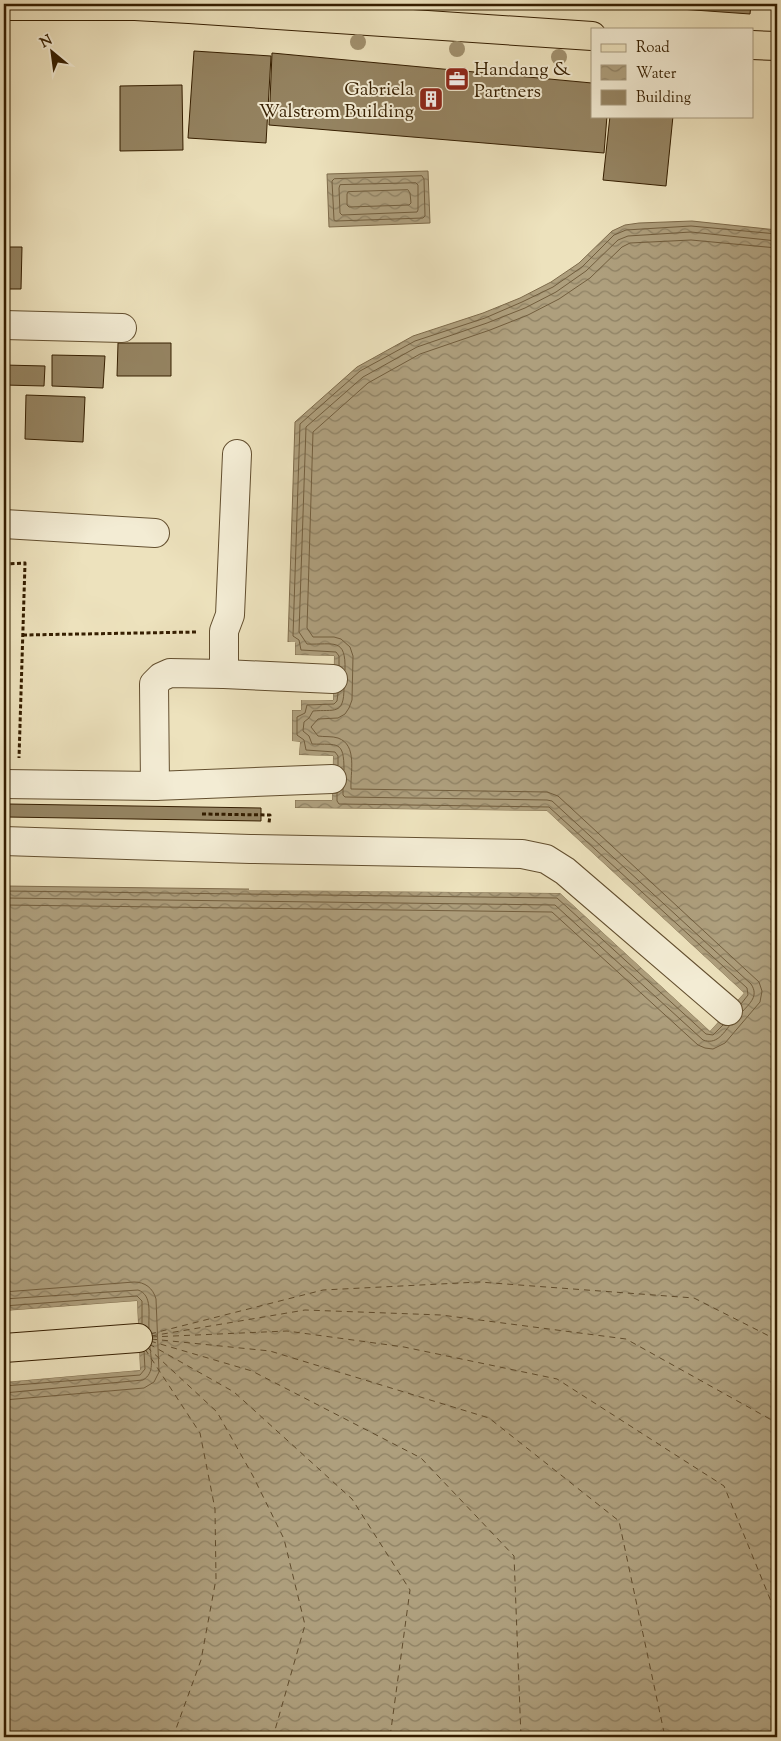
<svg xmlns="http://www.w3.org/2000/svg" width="781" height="1741" viewBox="0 0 781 1741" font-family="'Sorts Mill Goudy',serif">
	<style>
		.water { fill: url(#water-waves); stroke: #7e6b4b }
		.pier { fill: #ede2bd }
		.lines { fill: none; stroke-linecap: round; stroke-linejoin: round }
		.shore { stroke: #725e3e; stroke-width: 1 }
		.ferry { stroke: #5f4b2c; stroke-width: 1; stroke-dasharray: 6 5; stroke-linecap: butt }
		.building { fill: #958462; stroke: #351e00 }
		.minor-casing { stroke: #634f2f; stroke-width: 30 }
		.major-casing { stroke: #351e00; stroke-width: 30 }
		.path { stroke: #351e00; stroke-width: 3; stroke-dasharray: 4 2.5; stroke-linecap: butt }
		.minor { stroke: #f3ecd4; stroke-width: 28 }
		.major { stroke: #ede2bd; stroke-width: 28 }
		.tree { fill: #a1916f }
		.labels { text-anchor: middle; stroke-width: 4; stroke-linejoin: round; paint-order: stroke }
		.poi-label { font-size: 19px; fill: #351e00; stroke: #f3ecd4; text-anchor: start }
	</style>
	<defs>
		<pattern id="water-waves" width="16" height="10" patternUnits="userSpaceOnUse" patternTransform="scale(1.25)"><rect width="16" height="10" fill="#ae9f7d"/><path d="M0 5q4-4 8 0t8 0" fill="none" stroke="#8e8164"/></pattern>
	</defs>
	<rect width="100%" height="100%" fill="#ede2bd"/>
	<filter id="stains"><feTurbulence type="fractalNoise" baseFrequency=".004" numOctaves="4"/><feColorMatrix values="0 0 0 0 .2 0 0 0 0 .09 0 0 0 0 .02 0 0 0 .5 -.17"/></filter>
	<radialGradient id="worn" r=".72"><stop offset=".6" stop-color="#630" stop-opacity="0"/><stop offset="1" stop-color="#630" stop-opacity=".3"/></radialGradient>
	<g class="water">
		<polygon points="428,171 430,223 329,227 327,174"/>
		<polygon points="692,221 777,230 777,1737 4,1737 4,1382 140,1370 137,1301 4,1311 4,886 560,893 710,1031 744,993 547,811 295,808 295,800 332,800 333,756 299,755 300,742 292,742 292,710 301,710 301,699 333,700 334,656 295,655 295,643 288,642 295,422 357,367 413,336 483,313 520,298 551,282 579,263 612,231 625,225 639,223"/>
	</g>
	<g class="pier">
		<polygon points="285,642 295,642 295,655 334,656 333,700 301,700 301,710 292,710 292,741 300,742 299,755 333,756 332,800 295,800 295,808 547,811 744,993 710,1031 560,893 249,890 249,887 560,891 710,1027 741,993 546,814 293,810 292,800 294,797 329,798 330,758 298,757 297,755 297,744 291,744 289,742 290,710 292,708 299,708 299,698 330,697 331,658 294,658 292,656 292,645 287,644"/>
		<polygon points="137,1301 140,1370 4,1382 4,1379 138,1367 135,1303 4,1313 4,1311"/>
	</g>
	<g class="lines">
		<g class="shore">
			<polygon points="422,176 424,179 425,216 423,218 336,221 334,220 332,181 334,179"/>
			<polygon points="416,183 418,185 418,210 417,212 342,215 340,213 339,188 340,185"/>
			<polygon points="408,190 410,193 411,203 409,205 349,207 347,205 347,194 348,192"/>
			<polyline points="339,666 339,656 336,652 301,650 299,640 293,636 300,424 360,371 415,341 485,318 522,302 553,287 582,267 614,235 626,230 691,226 777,234"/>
			<path d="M345,670C346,637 334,645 307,644L299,632L306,427L363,377L417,347L487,323L525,308L556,292L586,271L618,240L628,236L691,232L777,241"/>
			<polyline points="338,765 338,756 335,752 306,750 304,740 297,735 297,717 305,713 307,705 334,704 337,701 338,693"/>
			<path d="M344,770C344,740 338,745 312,744L309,736L303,731L304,722L309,718L313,711C334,709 344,716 344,688"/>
			<path d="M343,788V795L345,797L547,800L552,801L751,984C759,996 750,1003 743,1011"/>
			<polyline points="337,793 337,801 339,804 549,807 747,988 748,995 741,1004"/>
			<polyline points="4,891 557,898 706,1034 713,1035 723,1025"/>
			<path d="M4,898L555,905L703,1040C716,1045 723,1034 730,1025"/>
			<path d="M4,905L552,912L698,1045L705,1048L713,1049L725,1043L760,1002L762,991L759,982L558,796L547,792L351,789C350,773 358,745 338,738C332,736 324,737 318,736L311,727L318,719L338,718L345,714L349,708L352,700L353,656L350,647L341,639L334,637H313L307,628L313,432L368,383L420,354L490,330L528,315L559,299L590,278L622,247L630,243L691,240L777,248"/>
			<path d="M4,1292L134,1282C145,1282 153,1288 156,1299L159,1372L154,1382L144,1388L4,1400"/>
			<path d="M4,1299L138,1290C153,1295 148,1315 149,1328"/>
			<polyline points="4,1306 137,1296 142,1301 142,1324"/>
			<polyline points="4,1386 140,1375 145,1369 144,1351"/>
			<path d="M4,1393L143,1380C155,1373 151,1359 150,1347"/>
		</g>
		<g class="ferry">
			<polyline points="150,1334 323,1290 479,1282 694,1298 777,1340"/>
			<polyline points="151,1336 305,1310 441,1315 626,1339 777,1423"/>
			<polyline points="151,1337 287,1331 404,1347 557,1379 724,1486 777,1616"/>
			<polyline points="151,1339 270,1351 489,1418 619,1521 665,1737"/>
			<polyline points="150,1341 252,1371 421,1458 514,1556 521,1737"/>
			<polyline points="149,1344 234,1392 352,1499 410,1590 390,1737"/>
			<polyline points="147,1347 217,1412 253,1476 284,1539 305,1625 273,1737"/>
			<polyline points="145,1349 200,1433 215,1509 216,1579 201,1660 173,1737"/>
		</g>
	</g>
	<g class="building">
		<polygon points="638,4 751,4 750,14 638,6"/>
		<polygon points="194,51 271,56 266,143 188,138"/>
		<polygon points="272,53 592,83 592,116 607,116 604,153 269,125"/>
		<polygon points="182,85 183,150 120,151 120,86"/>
		<polygon points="610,116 673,116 666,186 603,180"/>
		<polygon points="4,247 22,247 21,289 4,289"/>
		<polygon points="118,343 171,343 171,376 117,376"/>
		<polygon points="52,355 105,356 103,388 52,386"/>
		<polygon points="4,365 45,366 44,386 4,385"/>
		<polygon points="26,395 85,397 83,442 25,439"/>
		<polygon points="4,593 8,593 5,752 4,752"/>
		<polygon points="8,804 261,808 261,821 7,817"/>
	</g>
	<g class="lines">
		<defs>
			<g id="minor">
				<polyline points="4,325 122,328"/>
				<polyline points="4,524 155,533"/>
				<polyline points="224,674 224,631 230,615 237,454"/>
				<polyline points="4,784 155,786 332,779"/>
				<polyline points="155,786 154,684 161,677 170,673 224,674 333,679"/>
				<polyline points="4,841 250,849 522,854 546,859 565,871 728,1011"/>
			</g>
			<g id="major">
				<polyline points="4,6 135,6 189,9 592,36"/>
				<polyline points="752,45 777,46"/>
				<polyline points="4,1348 138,1338"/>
			</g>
		</defs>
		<use href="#minor" class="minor-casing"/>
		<use href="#major" class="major-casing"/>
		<g class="path">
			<polyline points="4,564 25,563 19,758"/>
			<polyline points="23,635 198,632"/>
			<polyline points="202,814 270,815 269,823"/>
		</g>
		<use href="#minor" class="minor"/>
		<use href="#major" class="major"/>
	</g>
	<g class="tree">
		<circle cx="358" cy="42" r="8"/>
		<circle cx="457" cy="49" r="8"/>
		<circle cx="559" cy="57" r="8"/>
	</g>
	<defs>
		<symbol id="office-square" viewBox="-11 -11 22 22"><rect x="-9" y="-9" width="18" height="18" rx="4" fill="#8f2418" stroke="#f3ecd4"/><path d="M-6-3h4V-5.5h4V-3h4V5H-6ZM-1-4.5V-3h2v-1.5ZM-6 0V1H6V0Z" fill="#fff"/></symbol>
		<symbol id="building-square" viewBox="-11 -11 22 22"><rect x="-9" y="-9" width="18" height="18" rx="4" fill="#8f2418" stroke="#f3ecd4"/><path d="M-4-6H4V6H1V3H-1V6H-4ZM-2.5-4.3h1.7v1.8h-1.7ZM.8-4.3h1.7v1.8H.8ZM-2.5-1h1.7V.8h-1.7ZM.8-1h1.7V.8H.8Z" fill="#fff"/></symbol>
	</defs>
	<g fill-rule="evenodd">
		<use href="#office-square" x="443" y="65" width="28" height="28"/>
		<use href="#building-square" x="417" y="85" width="28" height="28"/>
	</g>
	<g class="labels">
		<g class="poi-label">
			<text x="474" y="75">Handang &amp;<tspan x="474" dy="22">Partners</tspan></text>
			<text x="414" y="95" text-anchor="end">Gabriela<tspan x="414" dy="22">Walstrom Building</tspan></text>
		</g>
	</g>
	<rect width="781" height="1741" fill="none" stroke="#ede2bd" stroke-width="20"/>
	<rect x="5" y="5" width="771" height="1731" fill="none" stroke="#351e00" stroke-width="2.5"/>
	<rect x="10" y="10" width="761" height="1721" fill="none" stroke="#351e00"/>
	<rect x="591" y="28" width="162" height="90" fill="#f3ecd4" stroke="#a79a7f"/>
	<rect x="601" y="44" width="25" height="8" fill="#ede2bd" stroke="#a79a7f"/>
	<text x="636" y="52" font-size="15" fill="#351e00">Road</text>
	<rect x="601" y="65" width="25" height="15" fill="url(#water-waves)" stroke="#a79a7f"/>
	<text x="636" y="78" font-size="15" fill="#351e00">Water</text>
	<rect x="601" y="90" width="25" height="15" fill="#958462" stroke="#a79a7f"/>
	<text x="636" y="102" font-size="15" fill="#351e00">Building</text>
	<g transform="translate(52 52) rotate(331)" stroke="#f3ecd4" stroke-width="4" paint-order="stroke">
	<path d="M0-4L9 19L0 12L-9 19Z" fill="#351e00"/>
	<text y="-8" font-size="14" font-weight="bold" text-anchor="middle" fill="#351e00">N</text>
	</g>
	<rect width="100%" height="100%" filter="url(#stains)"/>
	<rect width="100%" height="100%" fill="url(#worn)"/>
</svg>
